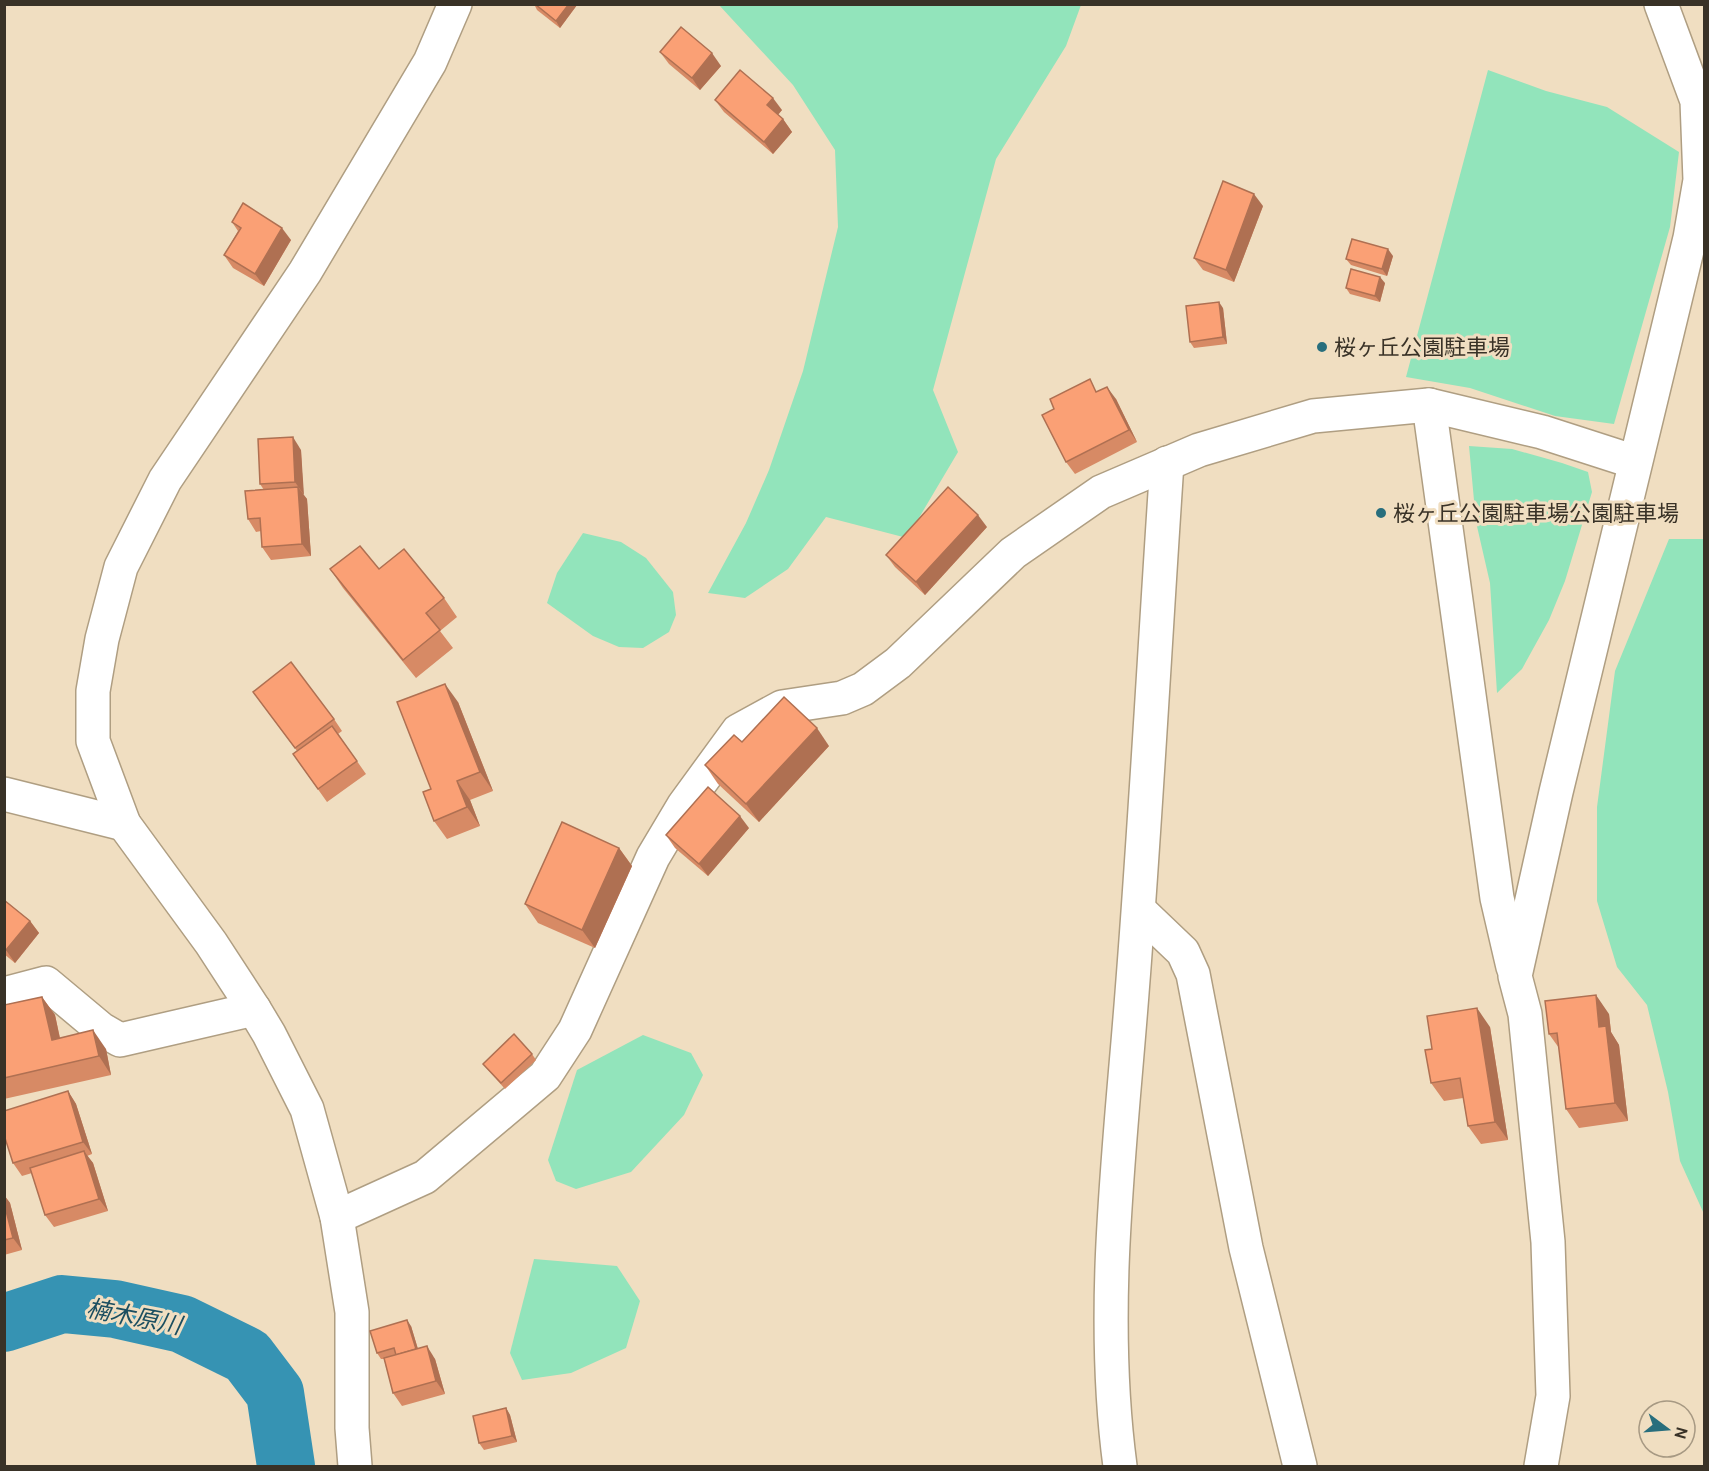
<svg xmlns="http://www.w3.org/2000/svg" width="1709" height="1471" viewBox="0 0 1709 1471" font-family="Cabin,'Noto Sans JP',sans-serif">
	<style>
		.green { fill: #92e4bb }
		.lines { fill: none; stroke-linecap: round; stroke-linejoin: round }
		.river { stroke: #3693b3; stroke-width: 58 }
		.minor-casing { stroke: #af9e82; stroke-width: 36 }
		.minor { stroke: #fff; stroke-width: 33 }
		.wall { fill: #d78a65 }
		.shaded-wall { fill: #af7052 }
		.building { fill: #faa075; stroke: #af7052; stroke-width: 1.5 }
		.poi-dot { fill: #286e7d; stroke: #f0dec1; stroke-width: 2 }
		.labels { text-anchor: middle; stroke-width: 6; stroke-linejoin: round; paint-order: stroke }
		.poi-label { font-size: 22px; fill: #393227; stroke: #f0dec1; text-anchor: start }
		.water-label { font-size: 24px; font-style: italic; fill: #1b4e60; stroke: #f0dec1 }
	</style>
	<rect width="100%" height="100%" fill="#f0dec1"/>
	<g class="green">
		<polygon points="719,5 1081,5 1066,46 996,159 933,390 958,452 907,538 826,517 788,569 745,598 708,593 746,523 769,470 803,371 838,227 835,150 793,85"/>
		<polygon points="1488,70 1546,91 1607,107 1679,152 1670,227 1614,424 1555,416 1470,388 1406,377"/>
		<polygon points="1469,446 1512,449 1562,463 1588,472 1592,492 1565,581 1549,620 1522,669 1497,693 1490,583 1476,522"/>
		<polygon points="583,533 621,542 646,558 673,592 676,615 669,632 643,648 619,647 593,636 547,603 557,573"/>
		<polygon points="1669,539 1704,539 1704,1214 1680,1161 1668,1092 1647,1005 1617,967 1597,901 1597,807 1615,671"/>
		<polygon points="643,1035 691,1053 703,1075 684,1115 631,1172 576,1189 556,1181 548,1160 577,1070"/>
		<polygon points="534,1259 617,1266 640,1301 626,1348 571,1373 522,1380 510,1353"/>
	</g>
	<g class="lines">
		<polyline class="river" points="4,1323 62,1304 115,1309 182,1324 247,1356 275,1393 286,1466"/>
		<defs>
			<g id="minor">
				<polyline points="1429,405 1497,898 1513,967"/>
				<polyline points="4,794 124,824"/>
				<polyline points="1139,910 1183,952 1193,974 1246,1248 1300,1466"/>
				<polyline points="4,994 46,983 101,1029 120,1040 254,1009"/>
				<polyline points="337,1217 425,1177 545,1076 575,1030 653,857 684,805 738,731 782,707 842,698 863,689 898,663 1013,553 1101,492 1199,450 1313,416 1429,405 1542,432 1635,462"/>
				<polyline points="355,1466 352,1428 352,1312 337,1217 307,1109 269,1034 254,1009 211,943 124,824 93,741 93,691 102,639 121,567 165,480 305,272 430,62 455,4"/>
				<path d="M1120,1466C1099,1309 1120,1150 1132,993C1146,816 1155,640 1167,463"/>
				<polyline points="1541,1466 1553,1396 1548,1242 1525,1014 1515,976 1556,792 1690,238 1700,180 1697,101 1661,4"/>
			</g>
		</defs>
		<use href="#minor" class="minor-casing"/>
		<use href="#minor" class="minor"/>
	</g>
	<g class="wall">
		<polygon points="534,4 577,5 560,28 537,10"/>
		<polygon points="660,52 721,66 700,90 669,64"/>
		<polygon points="715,100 782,110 778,115 783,119 792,132 773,154 724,112"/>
		<polygon points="1263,206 1234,282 1203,270 1194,258"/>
		<polygon points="232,222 291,240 264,286 233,268 224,255 238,231"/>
		<polygon points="1393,256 1387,276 1351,265 1346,259"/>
		<polygon points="1385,283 1380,302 1350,294 1346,288"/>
		<polygon points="1223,308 1227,344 1194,348 1190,342"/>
		<polygon points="1098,391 1116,399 1137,442 1075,474 1066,462"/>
		<polygon points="301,450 303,495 307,499 311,556 271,560 262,547 261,531 256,532 248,519 264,490 260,484"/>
		<polygon points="987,527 925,595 895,567 886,555"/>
		<polygon points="330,569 379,569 444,598 457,617 440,631 453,648 416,678 343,588"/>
		<polygon points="253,692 334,719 342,731 338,734 366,774 327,802 293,754 297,751"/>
		<polygon points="458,702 493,791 470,800 480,826 447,839 434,821 431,789"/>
		<polygon points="742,742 829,746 759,822 718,784 705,765"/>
		<polygon points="749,828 708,876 675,848 666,835"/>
		<polygon points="619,848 632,866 595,948 538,923 525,904"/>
		<polygon points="4,900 30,921 39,933 15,963 4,954"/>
		<polygon points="42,997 55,1015 60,1038 106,1049 111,1075 4,1099 4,1005"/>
		<polygon points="1609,1014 1611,1032 1619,1045 1628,1121 1579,1128 1566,1109 1559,1048 1549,1034"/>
		<polygon points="1490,1027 1508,1140 1481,1144 1468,1126 1463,1098 1444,1101 1431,1083 1432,1049"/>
		<polygon points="532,1054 536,1060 505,1089 488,1070 483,1064"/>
		<polygon points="68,1091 76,1104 92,1154 87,1156 93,1163 108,1211 54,1227 45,1215 32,1173 22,1176 13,1163"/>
		<polygon points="4,1195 10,1203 22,1250 4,1255"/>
		<polygon points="411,1326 418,1349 435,1359 445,1394 402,1406 393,1393 384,1359 381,1359 377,1353"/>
		<polygon points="506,1408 510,1415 517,1442 484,1450 479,1443"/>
	</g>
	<g class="shaded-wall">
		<polygon points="569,4 577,5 560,28 556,21"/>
		<polygon points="712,53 721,66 700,90 692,78"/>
		<polygon points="773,98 782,110 775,118 767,105"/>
		<polygon points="783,119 792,132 773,154 764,142"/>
		<polygon points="1254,194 1263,206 1234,282 1226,270"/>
		<polygon points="282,228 291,240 264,286 255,274"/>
		<polygon points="1388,249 1393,256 1387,276 1382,269"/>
		<polygon points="1380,277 1385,283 1380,302 1375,296"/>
		<polygon points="1219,302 1223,308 1227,344 1223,337"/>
		<polygon points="1107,387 1116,399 1137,442 1129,430"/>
		<polygon points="293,437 301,450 304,495 295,482"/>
		<polygon points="298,487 307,499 311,556 302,544"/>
		<polygon points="978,515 987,527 925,595 916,582"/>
		<polygon points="445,684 458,702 493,791 480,772"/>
		<polygon points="817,728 829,746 759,822 746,804"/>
		<polygon points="457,781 470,800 480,826 467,807"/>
		<polygon points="740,816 749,828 708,876 699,864"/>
		<polygon points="619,848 632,866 595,948 582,930"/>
		<polygon points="30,921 39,933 15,963 6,950"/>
		<polygon points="1596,995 1609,1014 1611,1032 1619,1045 1628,1121 1615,1103 1599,1027"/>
		<polygon points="42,997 55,1015 64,1058 52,1040"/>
		<polygon points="1477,1008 1490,1027 1508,1140 1495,1122"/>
		<polygon points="93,1030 106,1049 111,1075 99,1056"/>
		<polygon points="68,1091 76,1104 92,1154 83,1142"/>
		<polygon points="84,1151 93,1163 108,1211 99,1199"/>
		<polygon points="4,1195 10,1203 22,1250 13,1238 4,1203"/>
		<polygon points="407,1320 411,1326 420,1356 416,1350"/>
		<polygon points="427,1346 435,1359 445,1394 436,1381"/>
		<polygon points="506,1408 510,1415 517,1442 512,1436"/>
	</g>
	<g class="building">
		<polygon points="535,4 569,4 556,21"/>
		<polygon points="681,27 712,53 692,78 660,52"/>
		<polygon points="740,70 773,98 767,105 783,119 764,142 715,100"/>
		<polygon points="1223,181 1254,194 1226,270 1194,258"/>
		<polygon points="243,203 282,228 255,274 224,255 241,228 232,222"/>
		<polygon points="1352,239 1388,249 1382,269 1346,259"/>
		<polygon points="1351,269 1380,277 1375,296 1346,288"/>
		<polygon points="1219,302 1223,337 1190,342 1186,306"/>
		<polygon points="1090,379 1096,392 1107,387 1129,430 1066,462 1042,415 1054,409 1050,399"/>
		<polygon points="293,437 295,482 260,484 258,439"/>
		<polygon points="298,487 302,544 262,547 260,518 248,519 245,491"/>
		<polygon points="948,487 978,515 916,582 886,555"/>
		<polygon points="360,546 379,569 404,549 444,598 426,613 440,630 403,660 330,569"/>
		<polygon points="291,662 334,719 295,748 253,692"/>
		<polygon points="445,684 480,772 457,781 467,807 434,821 423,792 431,789 397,702"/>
		<polygon points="784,697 817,728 746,804 705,765 734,735 742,742"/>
		<polygon points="332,726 357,761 318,789 293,754"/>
		<polygon points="708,787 740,816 699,864 666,835"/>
		<polygon points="562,822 619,848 582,930 525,904"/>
		<polygon points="4,900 30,921 6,950 4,949"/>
		<polygon points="1596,995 1599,1027 1606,1026 1615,1103 1566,1109 1557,1033 1549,1034 1545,1001"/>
		<polygon points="42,997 52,1040 93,1030 99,1056 4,1078 4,1005"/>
		<polygon points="1477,1008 1495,1122 1468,1126 1460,1078 1431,1083 1425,1050 1432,1049 1427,1016"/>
		<polygon points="514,1034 532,1054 501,1083 483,1064"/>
		<polygon points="68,1091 83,1142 13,1163 4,1135 4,1111"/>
		<polygon points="84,1151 99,1199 45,1215 30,1168"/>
		<polygon points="4,1203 13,1238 4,1240"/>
		<polygon points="407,1320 416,1349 396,1355 394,1348 377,1353 370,1331"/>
		<polygon points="427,1346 436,1381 393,1393 384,1358"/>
		<polygon points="506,1408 512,1436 479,1443 473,1416"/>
	</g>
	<g class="poi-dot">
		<circle cx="1322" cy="347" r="6"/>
		<circle cx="1381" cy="513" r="6"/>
	</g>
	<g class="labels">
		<g class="poi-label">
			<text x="1334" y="355">桜ヶ丘公園駐車場</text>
			<text x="1393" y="521">桜ヶ丘公園駐車場公園駐車場</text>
		</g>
		<g class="water-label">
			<text transform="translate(134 1317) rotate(11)" y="8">楠木原川</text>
		</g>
	</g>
	<rect width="1709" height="1471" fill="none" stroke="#393227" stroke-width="12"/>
	<g transform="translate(1667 1429) rotate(106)"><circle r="28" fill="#f0dec1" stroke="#a79983" stroke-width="1.5"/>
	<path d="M0-4.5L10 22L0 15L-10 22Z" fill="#286e7d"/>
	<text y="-9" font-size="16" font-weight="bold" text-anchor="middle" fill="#393227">N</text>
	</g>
</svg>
